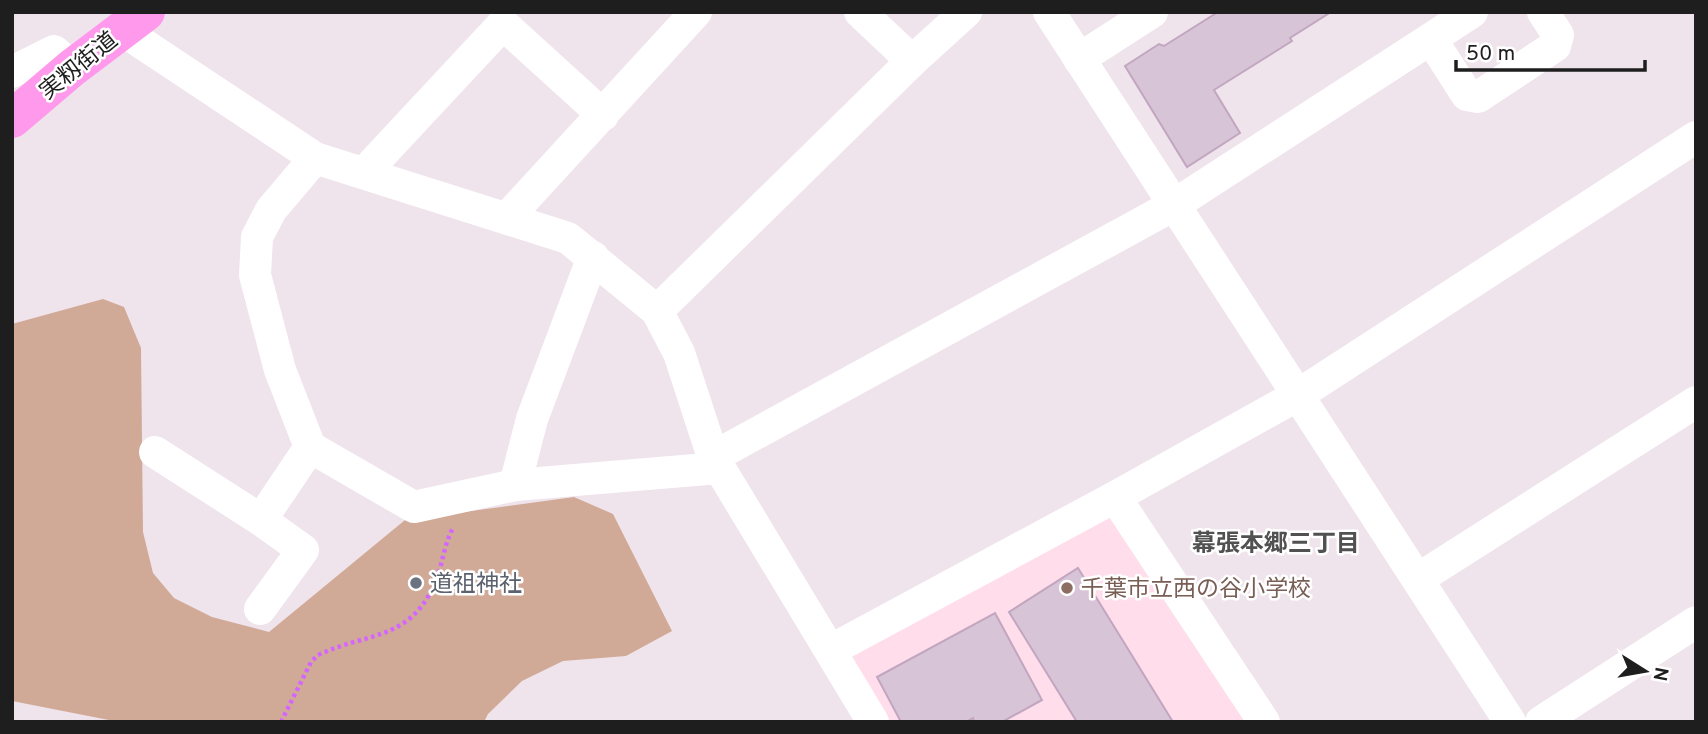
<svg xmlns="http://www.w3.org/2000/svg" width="1708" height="734" viewBox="0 0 1708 734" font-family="Overpass,'Noto Sans JP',sans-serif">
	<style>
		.education { fill: #ffddea }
		.forest { fill: #d1aa97 }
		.building { fill: #d7c4d6; stroke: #c2a6c0; stroke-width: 2 }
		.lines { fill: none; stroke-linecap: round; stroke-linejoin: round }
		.path { stroke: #d465ff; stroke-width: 4.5; stroke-dasharray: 3.5 3.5; stroke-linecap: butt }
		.minor { stroke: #fff; stroke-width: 32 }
		.major { stroke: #ff99ec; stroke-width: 38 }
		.worship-dot { fill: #6b7280; stroke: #fff; stroke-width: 2.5 }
		.education-dot { fill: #8d6e63; stroke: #fff; stroke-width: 2.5 }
		.labels { text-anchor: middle; stroke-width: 5; stroke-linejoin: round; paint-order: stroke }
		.street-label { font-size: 23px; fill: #1e1e1e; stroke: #fff }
		.worship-label { font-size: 23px; fill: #5b616d; stroke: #fff; text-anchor: start }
		.education-label { font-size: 23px; fill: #785e54; stroke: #fff; text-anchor: start }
		.neighbourhood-label { font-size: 24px; font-weight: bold; fill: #515151; stroke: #fff }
	</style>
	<rect width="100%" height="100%" fill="#f0e4ec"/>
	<polygon class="education" points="1102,516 1120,524 1248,722 885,722 852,669 855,652"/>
	<polygon class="forest" points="103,299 124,307 141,348 143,532 153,573 174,598 212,617 269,632 405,520 574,497 613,514 672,631 626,656 563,661 522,681 488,714 484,722 119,722 12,701 12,324"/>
	<g class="building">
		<polygon points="1218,12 1331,12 1290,38 1292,41 1214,90 1240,133 1187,167 1125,66 1159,44 1164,46"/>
		<polygon points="1078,568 1173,722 1077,722 1009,612"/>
		<polygon points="995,613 1042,700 1002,722 974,722 973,718 966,722 901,722 877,677"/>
	</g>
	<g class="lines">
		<path class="path" d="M281,722L311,662L318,655C367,632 409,641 434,585C443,566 443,546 453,528"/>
		<g class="minor">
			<polyline points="860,12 912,61"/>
			<polyline points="1049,12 1510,722"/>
			<polyline points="122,30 315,158 568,238 657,311 679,353 713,457 873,722"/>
			<polyline points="1431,39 1467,95 1478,97 1555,46 1558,35 1543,12"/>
			<polyline points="1079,59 1152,12"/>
			<polyline points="12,72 54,51 72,68"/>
			<polyline points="315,158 271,210 257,237 255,275 280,370 310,447 414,507 515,485 719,468"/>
			<polyline points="364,173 503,24 603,115"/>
			<polyline points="507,218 696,12"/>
			<polyline points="657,311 912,61 966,12"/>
			<polyline points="155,452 261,520 303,550 260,609"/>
			<polyline points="713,457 1174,205 1472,12"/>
			<polyline points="515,485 532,419 593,257"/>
			<polyline points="1115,497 1264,722"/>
			<polyline points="261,520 310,447"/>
			<polyline points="1418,579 1696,402"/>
			<polyline points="831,650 1115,497 1298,395 1696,137"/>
			<polyline points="1541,722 1696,622"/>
		</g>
		<polyline class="major" points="12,119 72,68 146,12"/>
	</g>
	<circle class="worship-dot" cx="416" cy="583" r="7"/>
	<circle class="education-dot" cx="1067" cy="588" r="7"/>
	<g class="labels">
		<g class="street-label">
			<text transform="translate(78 65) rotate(-39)" y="8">実籾街道</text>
		</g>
		<g class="worship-label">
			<text x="430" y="591">道祖神社</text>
		</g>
		<g class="education-label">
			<text x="1081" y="596">千葉市立西の谷小学校</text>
		</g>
		<g class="neighbourhood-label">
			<text x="1276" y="551">幕張本郷三丁目</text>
		</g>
	</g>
	<rect width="1708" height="734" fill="none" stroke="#1e1e1e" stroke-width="28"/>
	<g transform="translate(1645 671) rotate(101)" stroke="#ffffff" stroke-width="5" paint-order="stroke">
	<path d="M0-5L12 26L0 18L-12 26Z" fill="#1e1e1e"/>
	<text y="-10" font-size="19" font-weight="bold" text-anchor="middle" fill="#1e1e1e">N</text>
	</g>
	<path d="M1456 60v10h189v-10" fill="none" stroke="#1e1e1e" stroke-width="3.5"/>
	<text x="1466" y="60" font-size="21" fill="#1e1e1e" stroke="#ffffff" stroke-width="5" paint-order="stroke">50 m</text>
</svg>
